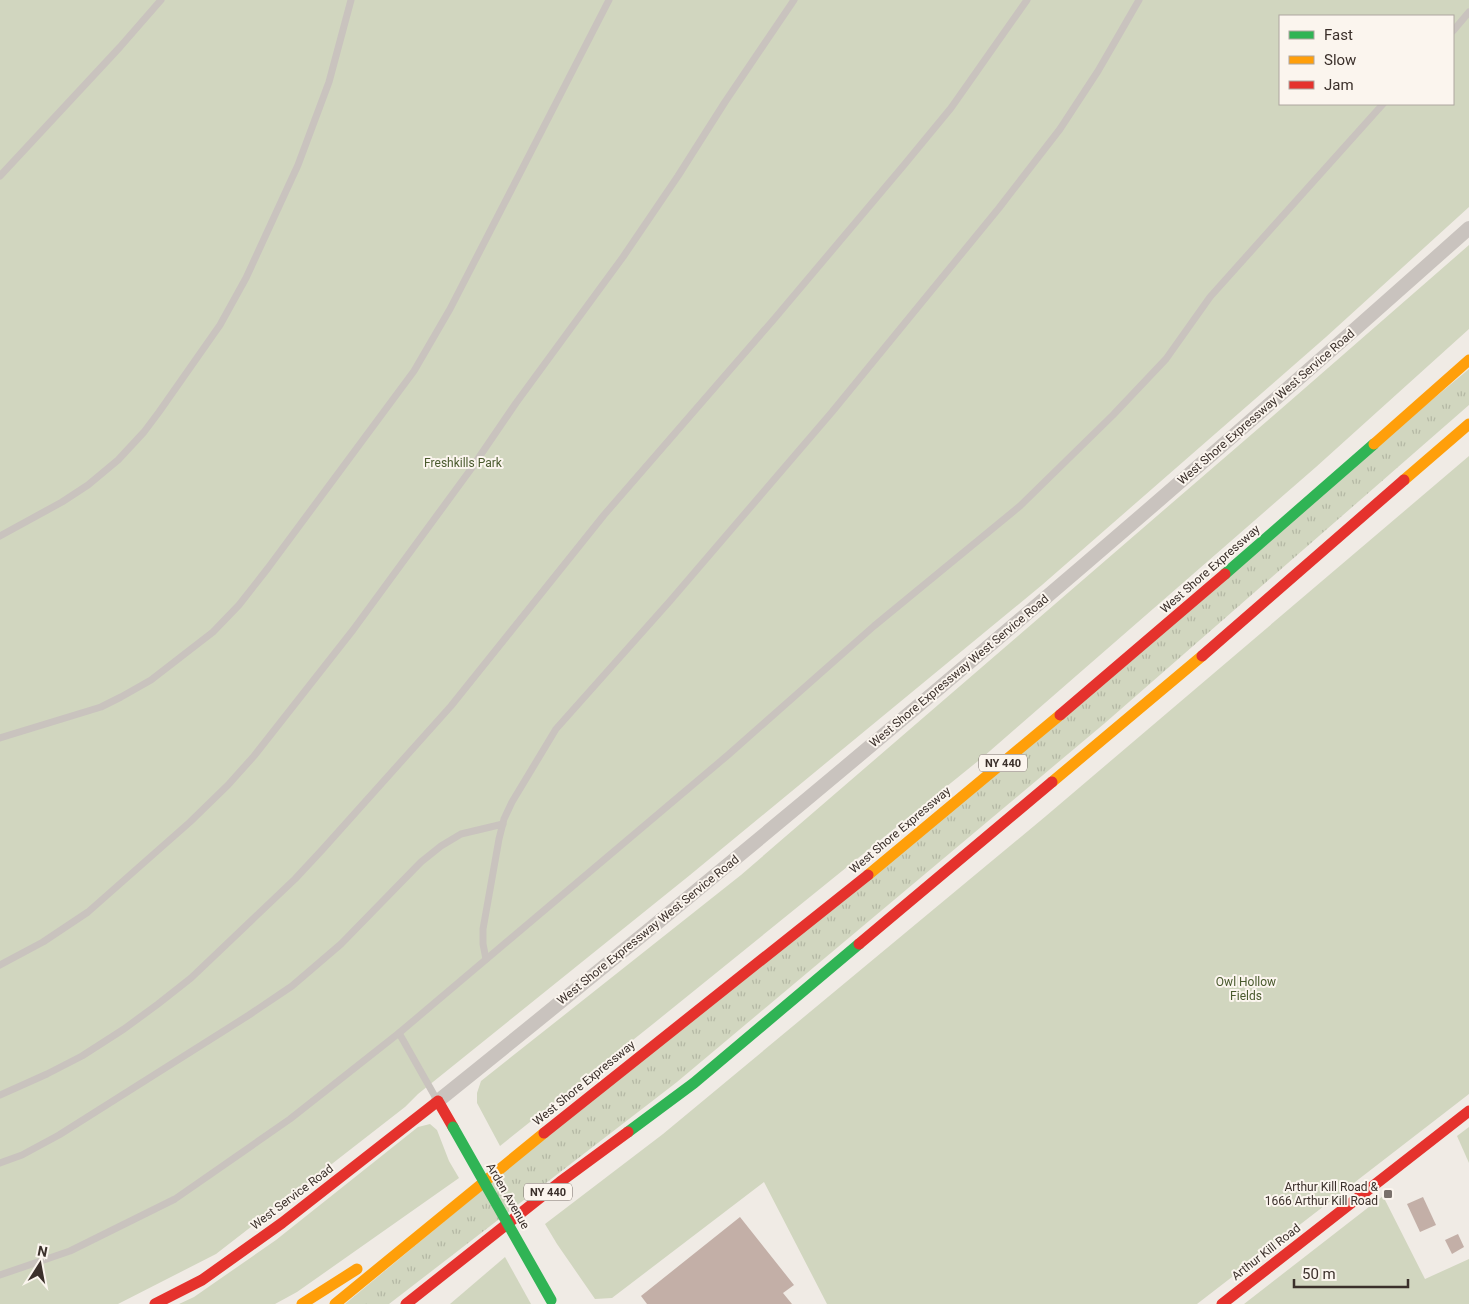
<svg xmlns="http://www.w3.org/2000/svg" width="1469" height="1304" viewBox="0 0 1469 1304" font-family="Roboto,sans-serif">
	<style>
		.grass { fill: url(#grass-tufts) }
		.green { fill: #d1d6bf; fill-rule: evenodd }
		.building { fill: #c3afa7 }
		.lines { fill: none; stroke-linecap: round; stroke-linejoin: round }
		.lane { stroke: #c9c3be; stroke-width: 7 }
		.street { stroke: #c9c3be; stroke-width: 14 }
		.fast { stroke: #30b455; stroke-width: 11 }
		.slow { stroke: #ff9f0a; stroke-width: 11 }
		.jam { stroke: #e5322d; stroke-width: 11 }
		.fast-bridge { stroke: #30b455; stroke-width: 11 }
		.poi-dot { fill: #7a716c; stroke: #fbf5ee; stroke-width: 2 }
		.labels { text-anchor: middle; stroke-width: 4; stroke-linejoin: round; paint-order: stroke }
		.shield { fill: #fbf5ee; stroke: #756b66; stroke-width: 1 }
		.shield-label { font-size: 11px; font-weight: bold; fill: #3b302b }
		.street-label { font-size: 12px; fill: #3b302b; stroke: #fbf5ee }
		.park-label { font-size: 12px; fill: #4a5a2e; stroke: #fbf5ee }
		.poi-label { font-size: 12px; fill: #3b302b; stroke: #fbf5ee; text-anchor: end }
	</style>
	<defs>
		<pattern id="grass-tufts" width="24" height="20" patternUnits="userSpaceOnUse" patternTransform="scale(1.25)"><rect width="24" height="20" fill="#d1d6bf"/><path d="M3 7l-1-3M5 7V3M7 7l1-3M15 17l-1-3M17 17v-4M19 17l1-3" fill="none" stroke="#b4b8a4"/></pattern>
	</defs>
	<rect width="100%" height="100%" fill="#f0ebe5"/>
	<polygon class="grass" points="1469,369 1469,405 1105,723 677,1082 389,1304 345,1304"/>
	<g class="green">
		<path d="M0,0H1469V207L1326,337L1042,585L690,875L418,1094L405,1107L216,1254L118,1304H0ZM1280,16H1453V104H1280Z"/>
		<polygon points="1469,245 1469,329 1316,467 983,757 653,1024 500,1146 477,1103 477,1093 481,1081 741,875 1289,402"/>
		<polygon points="1469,456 1469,1094 1197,1304 827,1304 764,1182 612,1298 595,1299 557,1244 545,1224 663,1134 1046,816"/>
		<polygon points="430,1124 437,1130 449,1161 459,1178 297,1292 275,1304 179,1304 194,1297 276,1240 418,1127"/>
		<polygon points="1469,1127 1469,1163 1457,1136"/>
		<polygon points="1383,1196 1425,1279 1469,1259 1469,1304 1244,1304"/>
		<polygon points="505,1257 531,1304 450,1304"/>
	</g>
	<g class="building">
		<polygon points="1423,1197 1436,1225 1420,1232 1407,1204"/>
		<polygon points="740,1217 794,1285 783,1293 792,1304 647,1304 641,1296"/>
		<polygon points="1458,1234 1464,1247 1452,1254 1445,1240"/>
	</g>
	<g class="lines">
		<g class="lane">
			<polyline points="1453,31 1469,12"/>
			<polyline points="0,176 120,47 161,0"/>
			<polyline points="0,536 62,502 88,485 118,460 144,432 159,412 220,325 246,278 298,165 329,82 351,0"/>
			<polyline points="0,738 101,707 121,697 151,680 213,632 239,605 268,568 414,371 450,309 609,0"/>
			<polyline points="486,959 483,944 483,929 499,839 504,819 512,802 556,729 670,601 832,412 999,208 1060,129 1098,71 1139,0"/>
			<polyline points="0,965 43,942 88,912 190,822 228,785 254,756 353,630 471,469 516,403 623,257 678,176 725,102 794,0"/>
			<polyline points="399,1033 437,1100"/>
			<polyline points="0,1095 47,1074 82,1056 124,1029 158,1004 191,978 295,879 322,850 451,706 604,515 775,318 904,165 951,108 1027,0"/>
			<polyline points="0,1163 22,1155 59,1135 249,1015 292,986 341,944 421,862 441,846 461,834 503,824"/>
			<polyline points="0,1275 70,1251 175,1199 290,1119 399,1033 728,755 874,626 1020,506 1113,415 1166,359 1210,297 1383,104"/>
		</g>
		<path class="street" d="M438,1101C789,819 1133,528 1469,228"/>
		<g class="fast">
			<polyline points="1225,574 1374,444"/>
			<polyline points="628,1132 694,1083 859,944"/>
		</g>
		<g class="slow">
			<polyline points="1374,444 1469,360"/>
			<polyline points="1404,480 1469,424"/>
			<polyline points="1052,782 1202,656"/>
			<polyline points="868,875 1060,715"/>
			<polyline points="302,1304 357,1269"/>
			<polyline points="335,1304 544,1133"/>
		</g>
		<g class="jam">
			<polyline points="1202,656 1404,480"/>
			<polyline points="1060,715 1225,574"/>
			<polyline points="859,944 1052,782"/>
			<polyline points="544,1133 868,875"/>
			<polyline points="155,1304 202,1280 282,1223 438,1101 453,1127"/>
			<polyline points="406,1304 560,1182 628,1132"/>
			<polyline points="1222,1304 1469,1111"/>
		</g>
		<polyline class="fast-bridge" points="453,1127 551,1300"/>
	</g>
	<rect class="poi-dot" x="1383" y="1189" width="10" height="10" rx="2.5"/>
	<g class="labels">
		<g class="shield">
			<rect x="979" y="754.5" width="48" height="17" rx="4"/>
			<rect x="524" y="1183.5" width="48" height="17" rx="4"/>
		</g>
		<g class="shield-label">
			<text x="1003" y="767">NY 440</text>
			<text x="548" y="1196">NY 440</text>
		</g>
		<g class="street-label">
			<text transform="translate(1266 407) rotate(-41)" y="4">West Shore Expressway West Service Road</text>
			<text transform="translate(1210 569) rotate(-41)" y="4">West Shore Expressway</text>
			<text transform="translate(959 671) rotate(-40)" y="4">West Shore Expressway West Service Road</text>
			<text transform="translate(900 830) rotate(-40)" y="4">West Shore Expressway</text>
			<text transform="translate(648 930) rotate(-39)" y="4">West Shore Expressway West Service Road</text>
			<text transform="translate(584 1083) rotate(-39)" y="4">West Shore Expressway</text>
			<text transform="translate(508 1196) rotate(60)" y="4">Arden Avenue</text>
			<text transform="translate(292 1197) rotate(-37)" y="4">West Service Road</text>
			<text transform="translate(1266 1252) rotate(-38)" y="4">Arthur Kill Road</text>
		</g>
		<g class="park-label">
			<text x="463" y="467">Freshkills Park</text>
			<text x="1246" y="986">Owl Hollow<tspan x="1246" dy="14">Fields</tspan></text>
		</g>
		<g class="poi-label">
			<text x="1378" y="1191">Arthur Kill Road &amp;<tspan x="1378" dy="14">1666 Arthur Kill Road</tspan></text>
		</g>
	</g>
	<rect x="1279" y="15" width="175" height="90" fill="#fbf5ee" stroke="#aea6a0"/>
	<rect x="1289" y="31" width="25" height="8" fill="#30b455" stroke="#aea6a0"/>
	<text x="1324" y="40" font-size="15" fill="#3b302b">Fast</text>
	<rect x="1289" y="56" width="25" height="8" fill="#ff9f0a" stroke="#aea6a0"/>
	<text x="1324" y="65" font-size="15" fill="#3b302b">Slow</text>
	<rect x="1289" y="81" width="25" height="8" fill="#e5322d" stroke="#aea6a0"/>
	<text x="1324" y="90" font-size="15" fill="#3b302b">Jam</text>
	<g transform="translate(40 1264) rotate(11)" stroke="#fbf5ee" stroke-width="4" paint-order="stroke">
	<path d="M0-4L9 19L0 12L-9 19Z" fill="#3b302b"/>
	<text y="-8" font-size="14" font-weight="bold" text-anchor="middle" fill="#3b302b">N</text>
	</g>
	<path d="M1294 1279v8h114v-8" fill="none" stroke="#3b302b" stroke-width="2.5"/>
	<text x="1302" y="1279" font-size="15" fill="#3b302b" stroke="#fbf5ee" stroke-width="4" paint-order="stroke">50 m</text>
</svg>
